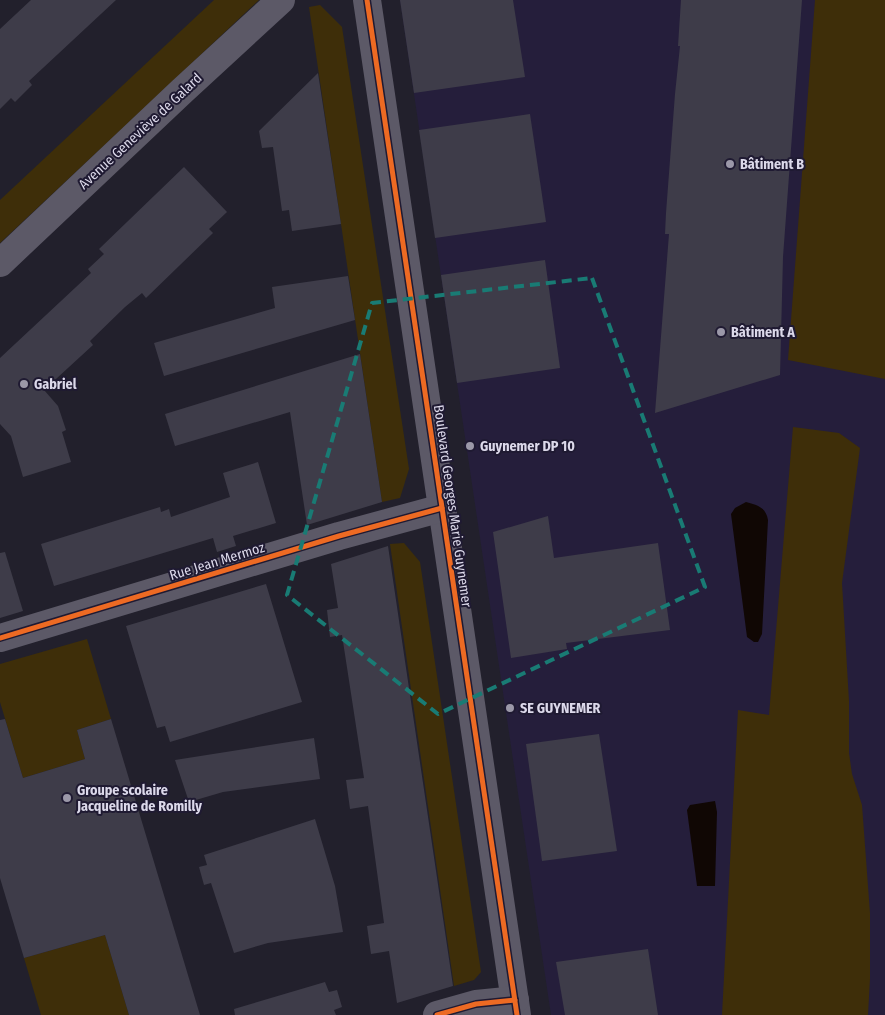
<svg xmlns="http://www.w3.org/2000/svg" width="885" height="1015" viewBox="0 0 885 1015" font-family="'Fira Sans Condensed',sans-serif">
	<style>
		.built { fill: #251e3b }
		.green { fill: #3e2e09 }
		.water { fill: #100704 }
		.building { fill: #3e3c49 }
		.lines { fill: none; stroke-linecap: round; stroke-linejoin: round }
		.street { stroke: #5c5967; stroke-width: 28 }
		.cycleway-casing { stroke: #1f1a32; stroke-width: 8 }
		.cycleway { stroke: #ed6a23; stroke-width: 5 }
		.marked { fill: none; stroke: #197b74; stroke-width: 4; stroke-dasharray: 10 6; stroke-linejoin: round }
		.poi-dot { fill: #9b98a8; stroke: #1f1a32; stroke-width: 2 }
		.labels { text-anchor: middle; stroke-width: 4; stroke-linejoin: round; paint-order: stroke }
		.street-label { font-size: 14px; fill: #dcd9ea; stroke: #1f1a32 }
		.poi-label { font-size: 14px; font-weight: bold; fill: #dcd9ea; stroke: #1f1a32; text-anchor: start }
	</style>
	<rect width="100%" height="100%" fill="#22202c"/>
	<polygon class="built" points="400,0 885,0 885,1015 551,1015"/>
	<g class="green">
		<polygon points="214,0 259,0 0,243 0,200"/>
		<polygon points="815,0 885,0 885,379 788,360"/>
		<polygon points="320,5 342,27 409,469 400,498 382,502 309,7"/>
		<polygon points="793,427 839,433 860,448 842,583 849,701 849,753 852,774 862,805 870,913 870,979 868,1015 722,1015 738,710 769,715"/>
		<polygon points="404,543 420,562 481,972 474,980 454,986 390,544"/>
		<polygon points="87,639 111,719 77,730 85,759 23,778 0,702 0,664"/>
		<polygon points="105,935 129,1015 41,1015 24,958"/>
	</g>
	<g class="water">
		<path d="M746,502C757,505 766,507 768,520L762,634L758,642H754L747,637L731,514L735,508Z"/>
		<polygon points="715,801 717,812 715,886 697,886 687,810 690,805"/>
	</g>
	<g class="building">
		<polygon points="31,0 116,0 29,81 32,85 15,102 11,98 0,109 0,29"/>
		<polygon points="400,0 513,0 525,77 414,93"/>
		<polygon points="681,0 802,0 783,257 780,375 655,413 669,234 665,234 666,213 675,94 680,46 678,46"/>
		<polygon points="318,73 341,224 292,231 289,210 282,211 273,147 262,148 259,131"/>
		<polygon points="530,114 546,222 435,238 419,130"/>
		<polygon points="184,167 227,212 209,229 213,233 146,298 142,293 125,307 90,341 93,345 44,390 58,406 66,430 62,432 71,462 23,477 11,436 0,424 0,358 91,273 88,269 104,254 99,249"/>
		<polygon points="545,260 560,368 457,383 441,275"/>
		<polygon points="348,276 355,320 164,376 154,343 275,308 272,287"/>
		<polygon points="360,354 382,502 307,525 290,412 175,446 165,414"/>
		<polygon points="258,462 276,523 233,536 236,546 217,552 213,538 54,586 41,544 160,507 161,512 169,509 171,517 230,497 223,473"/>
		<polygon points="548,516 554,558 658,543 670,630 566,643 567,649 511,658 493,532"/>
		<polygon points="388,546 453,986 397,1003 389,951 371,954 367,926 384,923 368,806 350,809 346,780 364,778 342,635 330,637 327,610 338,608 331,564"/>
		<polygon points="5,552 23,611 0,618 0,553"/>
		<polygon points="266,584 302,702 170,742 165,726 157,728 126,626"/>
		<polygon points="5,719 23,778 85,759 77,730 111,719 200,1015 129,1015 105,935 24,958 0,878 0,720"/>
		<polygon points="599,734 617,851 542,861 526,744"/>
		<polygon points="314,738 320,779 223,792 189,802 175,760"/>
		<polygon points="315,819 335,886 343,932 268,943 234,953 211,883 204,885 199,867 207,865 204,855"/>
		<polygon points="648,949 658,1015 565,1015 556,962"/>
		<polygon points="325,982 329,992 337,990 342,1007 334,1010 336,1015 235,1015 234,1009"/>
	</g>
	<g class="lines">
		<g class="street">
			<polyline points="367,0 517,1015"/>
			<polyline points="0,263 182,91 281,0"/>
			<polyline points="0,638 339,536 442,508"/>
			<polyline points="437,1015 476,1004 515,1000"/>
		</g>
		<defs>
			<g id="cycleway">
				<polyline points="367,0 517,1015"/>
				<polyline points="0,638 339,536 442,508"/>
				<polyline points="437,1015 476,1004 515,1000"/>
			</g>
		</defs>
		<use href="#cycleway" class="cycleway-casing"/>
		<use href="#cycleway" class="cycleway"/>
	</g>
	<path class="marked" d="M592,278L705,587L438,714L287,595L372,303Z"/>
	<g class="poi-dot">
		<circle cx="730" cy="164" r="5"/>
		<circle cx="721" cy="332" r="5"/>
		<circle cx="24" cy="384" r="5"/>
		<circle cx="470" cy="446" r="5"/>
		<circle cx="510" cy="708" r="5"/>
		<circle cx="67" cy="798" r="5"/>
	</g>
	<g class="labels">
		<g class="street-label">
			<text transform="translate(140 131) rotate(-43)" y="5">Avenue Geneviève de Galard</text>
			<text transform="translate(453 506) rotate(82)" y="5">Boulevard Georges Marie Guynemer</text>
			<text transform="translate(217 561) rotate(-17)" y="5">Rue Jean Mermoz</text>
		</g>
		<g class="poi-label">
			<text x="740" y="169">Bâtiment B</text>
			<text x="731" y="337">Bâtiment A</text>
			<text x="34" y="389">Gabriel</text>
			<text x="480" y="451">Guynemer DP 10</text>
			<text x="520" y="713">SE GUYNEMER</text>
			<text x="77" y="795">Groupe scolaire<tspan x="77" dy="16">Jacqueline de Romilly</tspan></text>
		</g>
	</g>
</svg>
